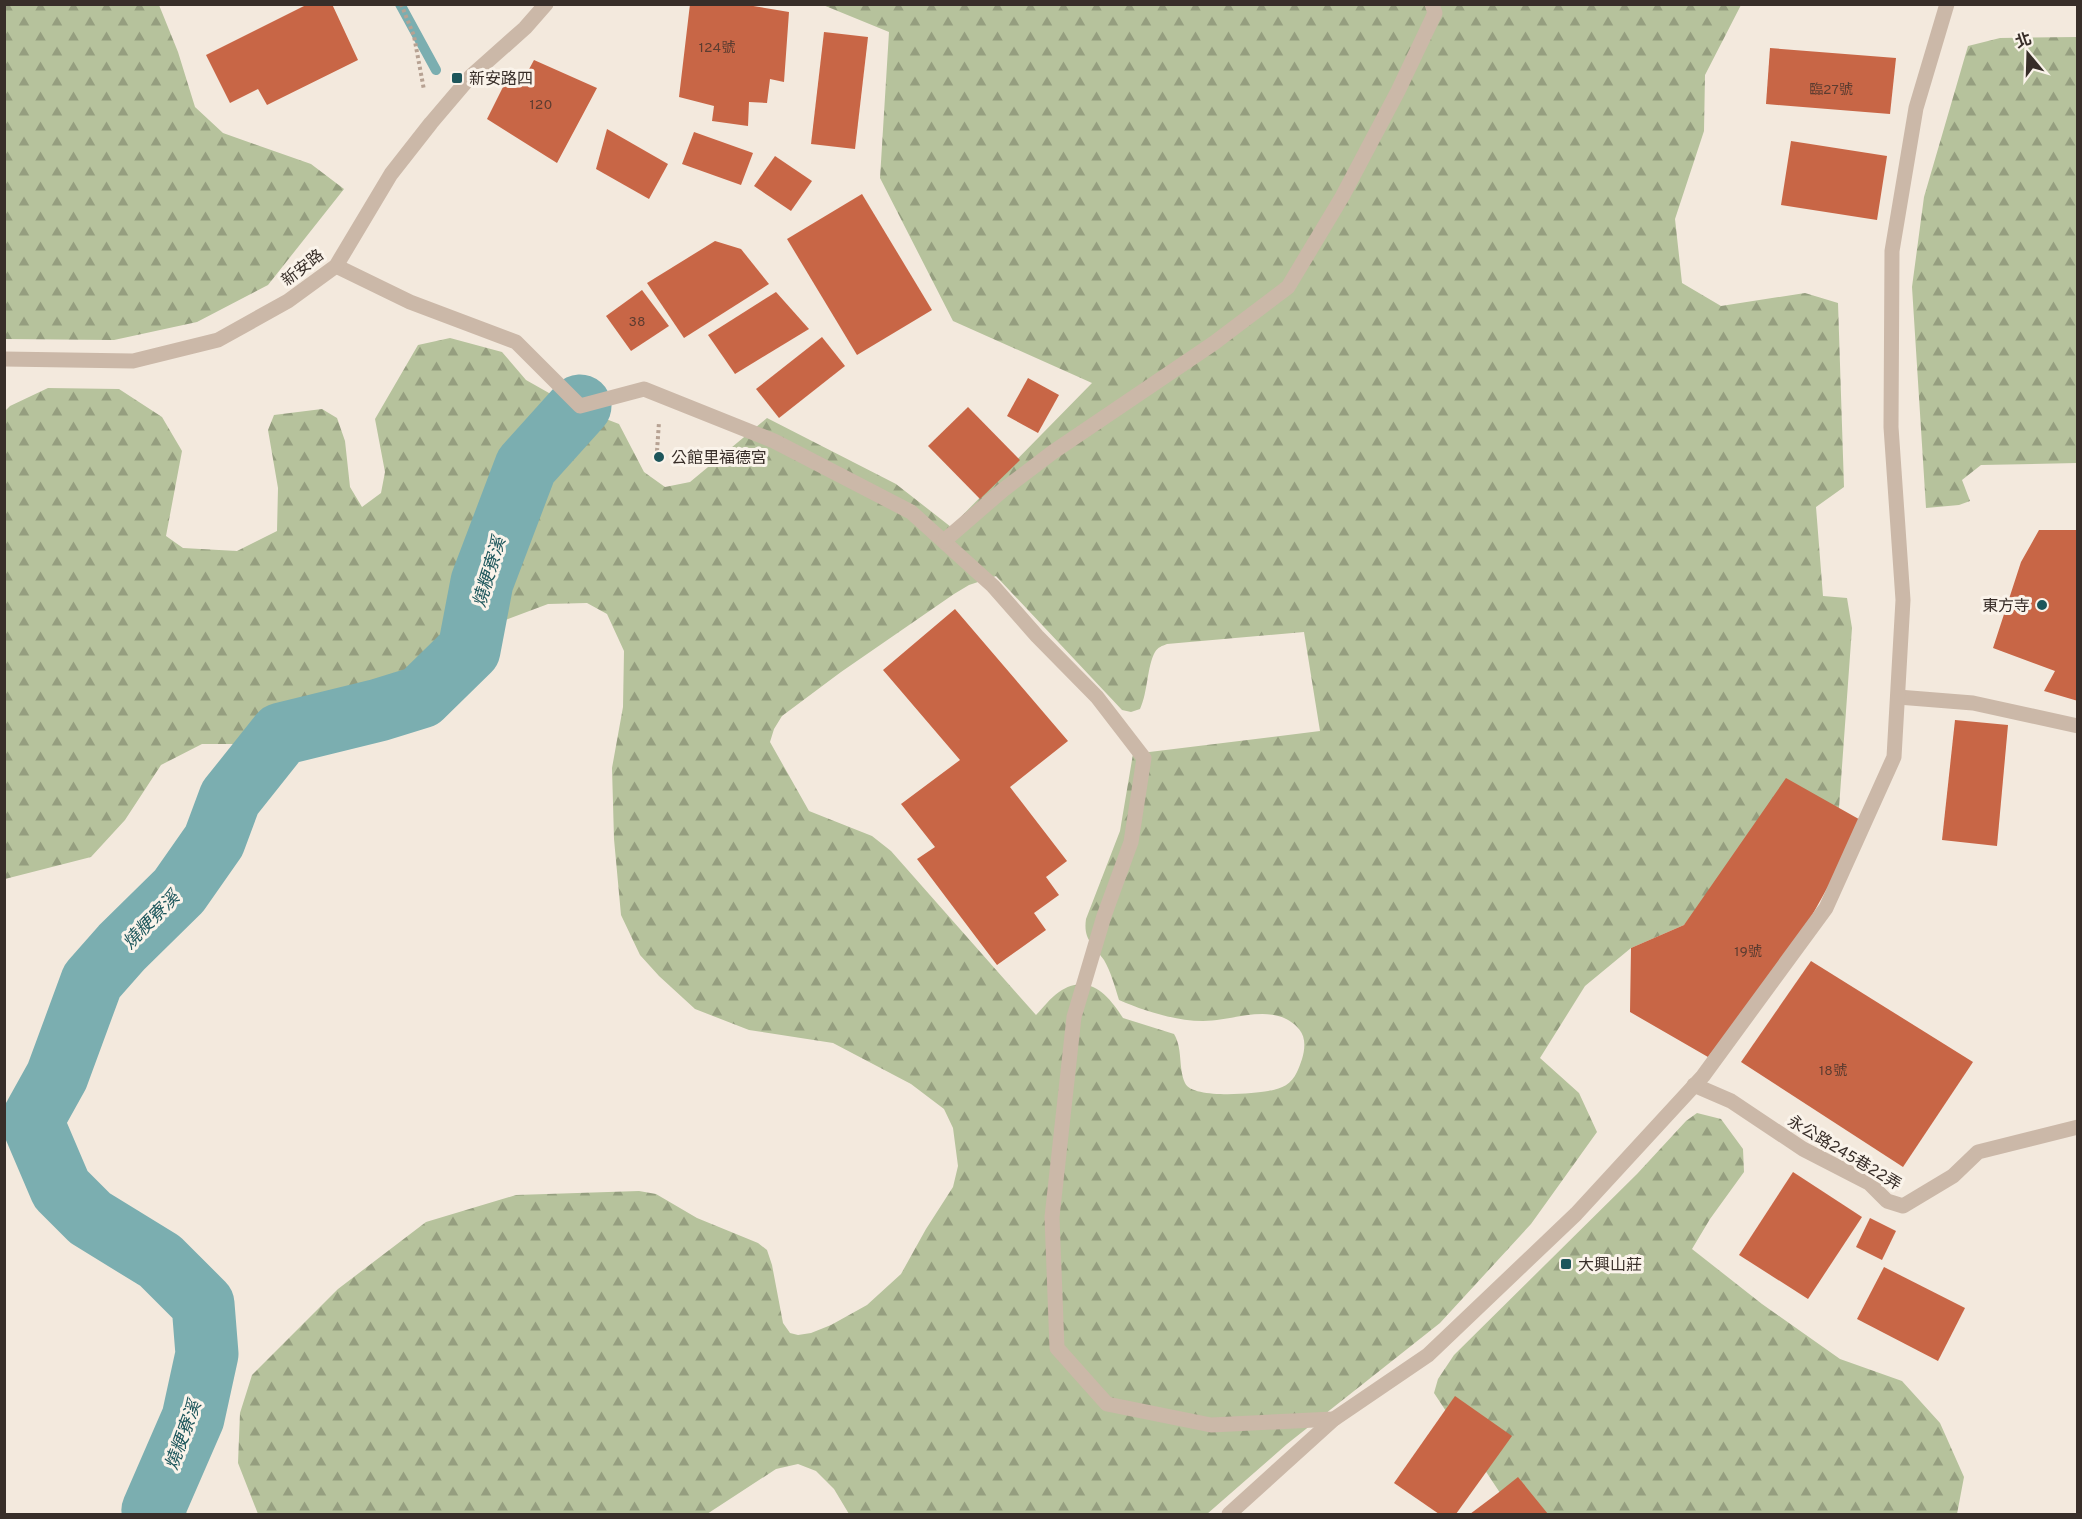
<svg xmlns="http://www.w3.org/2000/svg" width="2082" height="1519" viewBox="0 0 2082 1519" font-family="Overpass,'Noto Sans TC',sans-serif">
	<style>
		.forest { fill: url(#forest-firs); fill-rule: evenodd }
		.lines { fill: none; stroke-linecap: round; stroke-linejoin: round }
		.stream { stroke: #7baeb0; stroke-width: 10 }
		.river { stroke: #7baeb0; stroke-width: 63 }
		.building { fill: #c86646 }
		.path { stroke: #b7a293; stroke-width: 4; stroke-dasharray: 3 3; stroke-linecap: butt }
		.minor { stroke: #cbb8a8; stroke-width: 15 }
		.poi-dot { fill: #1d565b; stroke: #faf3ea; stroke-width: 2 }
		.labels { text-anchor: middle; stroke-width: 6; stroke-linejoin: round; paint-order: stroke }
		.number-label { font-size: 14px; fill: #5c3c30 }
		.poi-label { font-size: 16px; fill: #382e29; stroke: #faf3ea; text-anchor: start }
		.street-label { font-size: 16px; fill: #382e29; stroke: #faf3ea }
		.water-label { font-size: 18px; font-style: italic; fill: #1d565b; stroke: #faf3ea }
	</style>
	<defs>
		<pattern id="forest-firs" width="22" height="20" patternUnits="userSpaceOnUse" patternTransform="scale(1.5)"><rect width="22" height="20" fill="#b6c29c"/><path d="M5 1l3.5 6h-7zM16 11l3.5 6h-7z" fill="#959e7f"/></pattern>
	</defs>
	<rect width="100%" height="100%" fill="#f3e9dd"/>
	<g class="forest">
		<polygon points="5,4 159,5 178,52 195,107 223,133 311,164 344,189 268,285 197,322 114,340 5,339"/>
		<path d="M823,5H1741L1705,75L1704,131L1675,219L1682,283L1721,306L1805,293L1838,303L1844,487L1816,507L1823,596L1847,598L1852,628L1839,808L1684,925L1631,948L1585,986L1540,1058L1579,1093L1597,1132L1531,1224L1440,1323L1287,1444L1207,1514H849L834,1489L816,1471L798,1464L776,1469L707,1514H258L238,1463L240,1413L252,1375L338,1289L426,1222L516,1195L639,1191L656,1194L697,1218L758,1243L767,1250L772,1265L783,1323L790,1333L798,1335L811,1333L831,1325L867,1305L901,1274L926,1229L953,1187L958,1166L953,1128L944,1109L911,1084L833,1043L749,1030L695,1009L659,976L640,955L621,915L614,839L612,768L623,707L624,651L607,614L587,603L548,604L479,630L375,708L242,744H202L161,765L125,820L91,857L5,879L4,412L10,406L48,388L119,389L162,417L182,451L166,536L183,548L237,551L277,531L278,488L268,430L274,415L322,409L337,418L345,441L350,487L362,507L381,493L385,472L375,419L418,345L450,338L502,352L526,380L572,406L619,424L644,472L665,487L690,482L767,418L896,484L951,527L1092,383L953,321L880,178L889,32ZM996,576L1122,710L1131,712L1140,709C1148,692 1147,666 1155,652C1158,647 1162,646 1167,644L1304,632L1320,731L1133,754L1120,831L1086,919C1083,940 1093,944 1104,960C1111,972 1115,987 1119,1000C1144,1011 1176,1021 1203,1021C1234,1021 1275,1001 1299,1029C1309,1041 1303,1059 1297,1072C1291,1085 1281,1089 1268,1091C1252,1094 1192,1099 1185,1083C1178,1067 1183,1049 1174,1034L1123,1018C1108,995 1089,972 1059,992C1050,998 1043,1008 1036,1015L891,851L872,836L809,811L770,742L774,729L782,716L841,672L954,594L969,585Z"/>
		<polygon points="2077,37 2077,463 1981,465 1962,480 1970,501 1959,505 1926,508 1912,287 1924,197 1968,46 2000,38"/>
		<polygon points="1697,1113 1721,1119 1743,1149 1744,1172 1710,1219 1692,1249 1762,1304 1840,1359 1902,1381 1940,1423 1964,1477 1957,1514 1514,1514 1434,1393 1438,1379 1454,1355 1637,1174 1686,1121"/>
	</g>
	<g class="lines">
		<polyline class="stream" points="400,4 436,70"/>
		<polyline class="river" points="155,1514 153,1510 193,1418 207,1354 203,1304 160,1261 90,1218 61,1189 32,1121 57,1076 92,981 122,947 179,891 214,841 230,798 281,734 379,710 421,697 469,650 482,582 526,466 580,406"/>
	</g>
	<g class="building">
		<polygon points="308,4 332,4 358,60 267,105 258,89 230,103 206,55"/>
		<polygon points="690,4 741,4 789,12 784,82 770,79 767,103 749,102 748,126 712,121 714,106 679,97"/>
		<polygon points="824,32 868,37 855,149 811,144"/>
		<polygon points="1770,48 1896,58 1890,114 1766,104"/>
		<polygon points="534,60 597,88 557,163 487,119 509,75 521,84"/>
		<polygon points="607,129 668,164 649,199 596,169"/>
		<polygon points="694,132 753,153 741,185 682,164"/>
		<polygon points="1791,141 1887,156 1877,220 1781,205"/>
		<polygon points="775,156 812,181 791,211 754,186"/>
		<polygon points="862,194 932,310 857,355 787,239"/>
		<polygon points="715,241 741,249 769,284 684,338 647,283"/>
		<polygon points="642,290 669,326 631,351 606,316"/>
		<polygon points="776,292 809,329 735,374 708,335"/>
		<polygon points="822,337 845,366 779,418 756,389"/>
		<polygon points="1028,378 1059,395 1038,433 1007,416"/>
		<polygon points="968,407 1020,460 980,499 928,446"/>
		<polygon points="2039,530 2078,530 2078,701 2044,691 2055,671 1993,648 2021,562"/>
		<polygon points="955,609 1068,741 1010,787 1067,861 1046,877 1059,895 1034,913 1046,930 997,965 917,859 935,847 901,804 960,760 883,670"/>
		<polygon points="1955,720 2008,725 1997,846 1942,840"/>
		<polygon points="1786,778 1864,822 1791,953 1708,1057 1630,1012 1631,948 1684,925"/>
		<polygon points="1811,961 1973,1062 1903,1167 1741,1062"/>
		<polygon points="1793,1172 1862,1217 1808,1299 1739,1255"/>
		<polygon points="1870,1218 1896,1231 1882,1260 1856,1247"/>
		<polygon points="1884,1267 1965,1308 1938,1361 1857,1319"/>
		<polygon points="1455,1396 1512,1436 1456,1514 1439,1514 1394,1483"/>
		<polygon points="1518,1477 1548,1514 1470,1514 1498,1493"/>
	</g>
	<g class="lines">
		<g class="path">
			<polyline points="401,4 414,36 424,90"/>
			<polyline points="657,451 659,422"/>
		</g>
		<g class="minor">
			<polyline points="336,266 410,302 516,342 580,406 644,389 774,441 911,512 993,586 1037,636 1097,697 1144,758 1131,842 1104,916 1074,1017 1052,1217 1057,1348 1107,1404 1211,1425 1334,1419"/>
			<polyline points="4,359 133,361 218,340 288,301 336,266 391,174 431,123 471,76 525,28 546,4"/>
			<polyline points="944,541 1003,490 1053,452 1214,343 1288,287 1342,197 1398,91 1435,13 1432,4"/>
			<polyline points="1898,697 1973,703 2078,726"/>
			<polyline points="1694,1085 1731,1101 1803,1149 1869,1183 1887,1201 1903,1206 1953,1176 1978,1152 2078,1127"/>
			<polyline points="1229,1514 1334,1419 1428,1355 1576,1214 1703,1076 1826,908 1894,757 1903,600 1891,427 1892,251 1916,108 1947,4"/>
		</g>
	</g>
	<g class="poi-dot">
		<rect x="451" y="72" width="12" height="12" rx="3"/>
		<circle cx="659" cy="457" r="6"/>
		<circle cx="2042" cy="605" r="6"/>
		<rect x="1560" y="1258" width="12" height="12" rx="3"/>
	</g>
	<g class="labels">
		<g class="number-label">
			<text x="717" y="52">124號</text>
			<text x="1831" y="94">臨27號</text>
			<text x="541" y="109">120</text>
			<text x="637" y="326">38</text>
			<text x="1748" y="956">19號</text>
			<text x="1833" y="1075">18號</text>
		</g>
		<g class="poi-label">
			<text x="469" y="84">新安路四</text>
			<text x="671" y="463">公館里福德宮</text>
			<text x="2030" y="611" text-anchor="end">東方寺</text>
			<text x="1578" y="1270">大興山莊</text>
		</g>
		<g class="street-label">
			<text transform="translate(302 267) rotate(-38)" y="6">新安路</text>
			<text transform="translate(1845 1152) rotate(31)" y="6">永公路245巷22弄</text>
		</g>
		<g class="water-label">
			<text transform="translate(489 572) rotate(-73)" y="6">燒粳寮溪</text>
			<text transform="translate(151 920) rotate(-46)" y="6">燒粳寮溪</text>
			<text transform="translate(183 1435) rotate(-70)" y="6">燒粳寮溪</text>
		</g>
	</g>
	<rect width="2082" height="1519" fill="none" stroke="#382e29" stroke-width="12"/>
	<g transform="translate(2028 54) rotate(341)" stroke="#faf3ea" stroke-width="4.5" paint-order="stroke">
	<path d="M0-4.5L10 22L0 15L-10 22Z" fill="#382e29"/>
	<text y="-9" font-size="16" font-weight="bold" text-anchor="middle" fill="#382e29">北</text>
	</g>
</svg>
